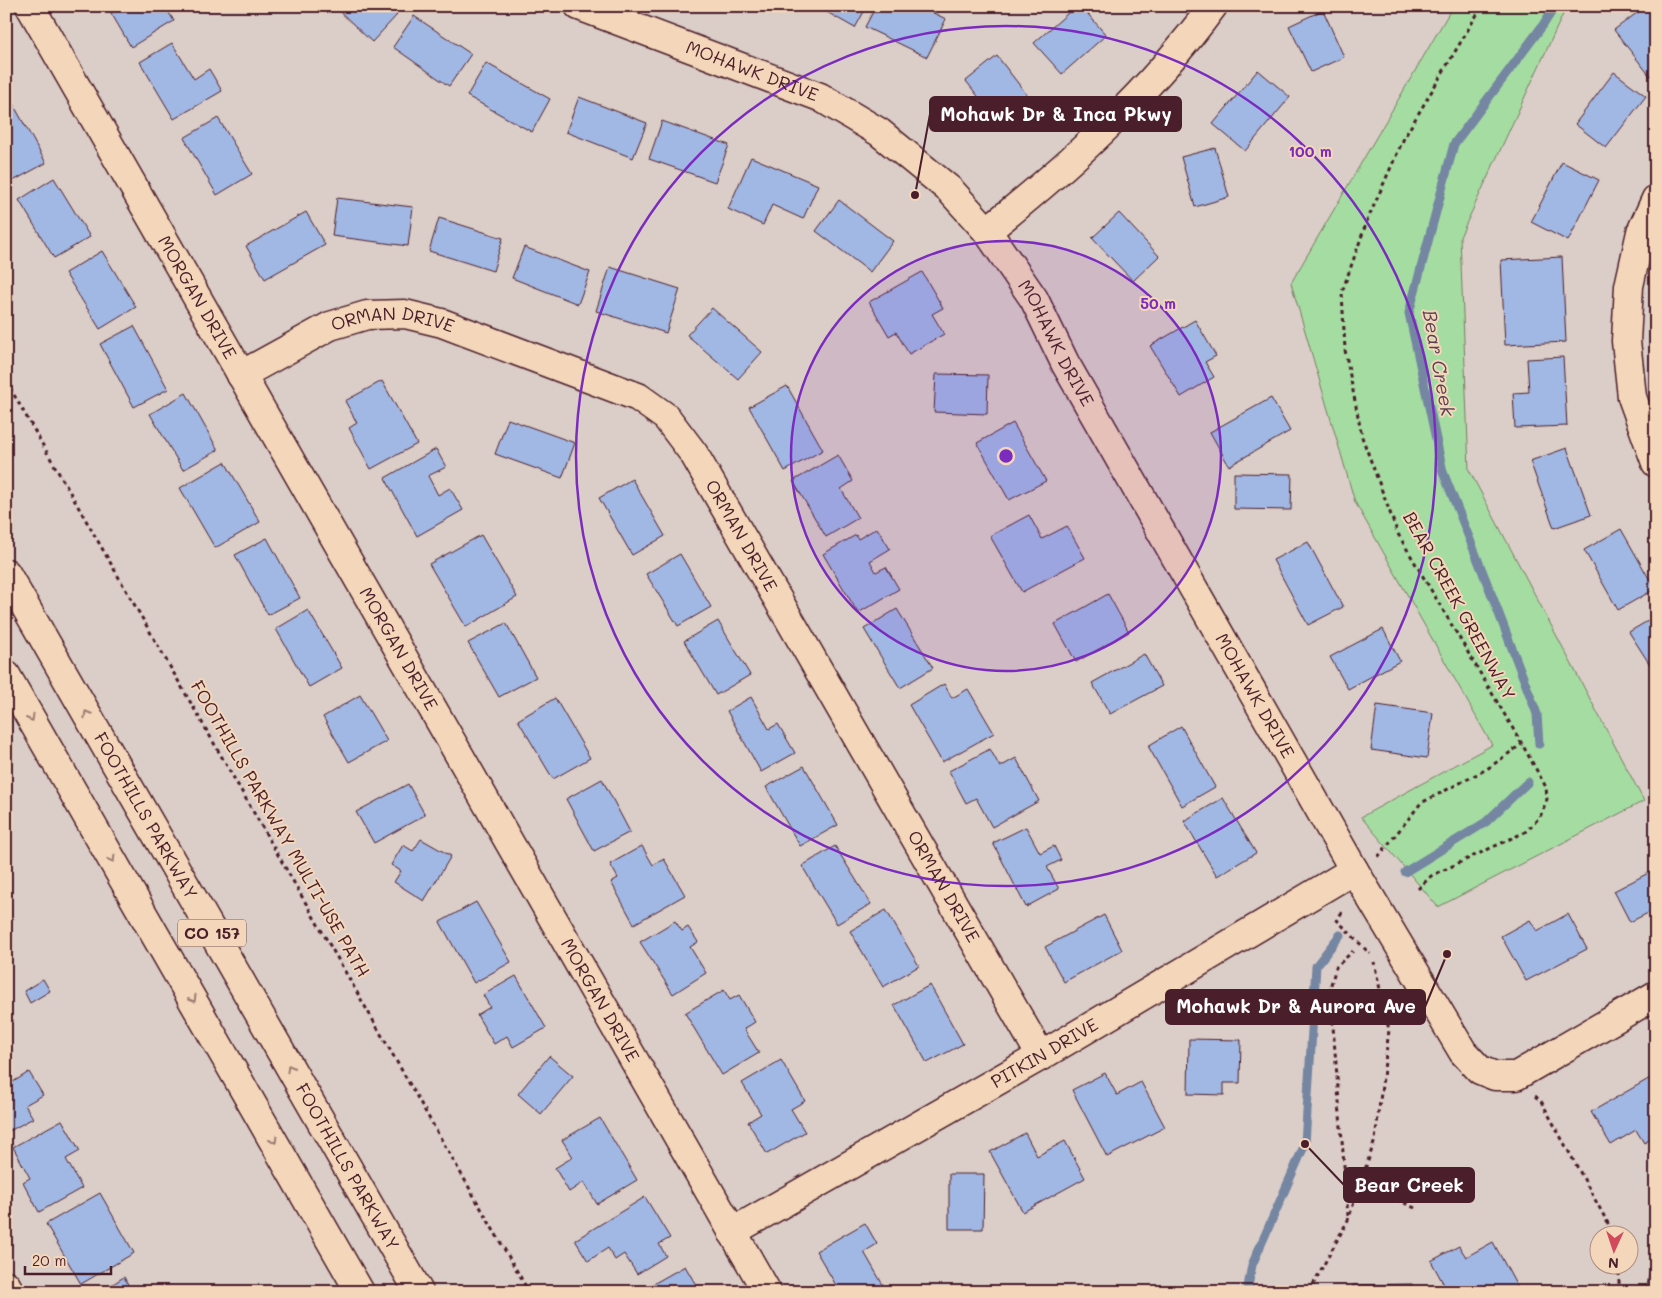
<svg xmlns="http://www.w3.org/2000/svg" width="1662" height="1298" viewBox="0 0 1662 1298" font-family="Mali,sans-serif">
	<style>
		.green { fill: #a4dca1; stroke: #777e66 }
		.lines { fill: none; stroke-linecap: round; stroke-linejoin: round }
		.stream { stroke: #7586a2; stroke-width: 9 }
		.building { fill: #a1b7e4; stroke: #4a1f2b }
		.minor-casing { stroke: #4a1f2b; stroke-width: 31 }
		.highway-casing { stroke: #4a1f2b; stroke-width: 31 }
		.path { stroke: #4a1f2b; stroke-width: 3; stroke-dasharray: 4 4; stroke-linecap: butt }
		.minor { stroke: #f4d7ba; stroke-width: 28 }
		.highway { stroke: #f4d7ba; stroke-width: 28 }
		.oneway { stroke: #9f7b72 }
		.ring { fill: none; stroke: #7b2cbf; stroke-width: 2.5 }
		.labels { text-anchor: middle; stroke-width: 4; stroke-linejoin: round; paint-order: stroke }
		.shield { fill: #f4d7ba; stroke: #7d5656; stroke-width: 1 }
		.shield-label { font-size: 16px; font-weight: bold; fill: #4a1f2b }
		.street-label { font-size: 18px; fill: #4a1f2b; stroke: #f4d7ba }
		.water-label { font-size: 19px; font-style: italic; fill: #584153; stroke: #f4d7ba }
		.centre { fill: #7b2cbf; stroke: #f4d7ba; stroke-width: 2.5 }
		.ring-label { font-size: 15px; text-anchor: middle; font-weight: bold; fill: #7b2cbf; stroke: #f4d7ba; stroke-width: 4; stroke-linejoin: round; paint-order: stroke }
		.leader { fill: none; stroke: #4a1f2b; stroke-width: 2 }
		.callout-dot { fill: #4a1f2b; stroke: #f4d7ba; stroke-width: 2 }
		.callout { fill: #4a1f2b; stroke: #4a1f2b; stroke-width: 2 }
		.callout-label { font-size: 19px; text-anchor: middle; font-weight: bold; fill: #fff }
	</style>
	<rect width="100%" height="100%" fill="#dbcdc7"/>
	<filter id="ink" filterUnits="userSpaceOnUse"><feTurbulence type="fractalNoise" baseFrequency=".02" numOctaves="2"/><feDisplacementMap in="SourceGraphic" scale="10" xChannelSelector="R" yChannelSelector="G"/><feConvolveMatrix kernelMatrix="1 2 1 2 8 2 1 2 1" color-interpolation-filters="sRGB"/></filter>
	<g filter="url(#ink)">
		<polygon class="green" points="1453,6 1570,6 1565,10 1460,237 1469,470 1644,801 1438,907 1361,817 1492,745 1355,502 1291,283"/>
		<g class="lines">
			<g class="stream">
				<polyline points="1539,744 1537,714 1493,598 1443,472 1409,313 1454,144 1543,25 1555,6"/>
				<polyline points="1405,872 1486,822 1528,782"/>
				<polyline points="1247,1292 1252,1265 1305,1144 1316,966 1340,935"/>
			</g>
		</g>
		<g class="building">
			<polygon points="107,6 165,6 174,21 131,47"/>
			<polygon points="334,6 388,6 397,15 372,42"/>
			<polygon points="816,6 867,6 855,28"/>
			<polygon points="876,6 919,6 946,19 927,57 865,27"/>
			<polygon points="1076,6 1081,6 1106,35 1062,74 1034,43"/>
			<polygon points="1646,6 1656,6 1656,72 1650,76 1614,30"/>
			<polygon points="1323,10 1344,57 1311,72 1289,26"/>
			<polygon points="414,16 471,54 449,86 393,47"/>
			<polygon points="172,43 194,79 209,69 222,91 174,119 140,62"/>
			<polygon points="997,56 1034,104 1003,128 966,81"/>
			<polygon points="486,63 550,99 532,132 467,96"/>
			<polygon points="1258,70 1290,97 1245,151 1213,124"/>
			<polygon points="1614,72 1646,96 1606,148 1575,124"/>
			<polygon points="579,97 647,123 633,158 566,132"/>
			<polygon points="13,104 46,163 13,181 6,169 6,108"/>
			<polygon points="218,118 252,174 217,195 184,138"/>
			<polygon points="662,121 729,145 715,182 649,159"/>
			<polygon points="1215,148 1229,197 1195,207 1181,157"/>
			<polygon points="751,157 818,185 803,219 772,205 763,225 728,209"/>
			<polygon points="1562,162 1599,180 1568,241 1531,222"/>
			<polygon points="54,178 90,237 54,258 19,200"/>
			<polygon points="337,198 413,207 408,246 332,236"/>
			<polygon points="839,200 893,241 870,272 816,231"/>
			<polygon points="306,212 325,245 265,279 246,246"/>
			<polygon points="1119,213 1159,256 1133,281 1092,238"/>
			<polygon points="439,218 503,238 493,271 429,251"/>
			<polygon points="524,247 590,272 578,304 512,278"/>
			<polygon points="102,251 136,307 100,329 65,273"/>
			<polygon points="1562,257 1566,342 1505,345 1501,260"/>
			<polygon points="610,267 680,289 666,333 596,311"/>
			<polygon points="922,272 943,308 932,314 944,334 909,354 896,332 889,336 869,302"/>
			<polygon points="712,308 762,352 738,379 687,335"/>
			<polygon points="1195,320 1216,356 1205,362 1214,377 1181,397 1150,346"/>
			<polygon points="134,326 168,389 134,407 100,344"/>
			<polygon points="1563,357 1567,426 1515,428 1513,393 1529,392 1527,359"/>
			<polygon points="936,374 988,375 987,414 934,412"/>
			<polygon points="382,381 417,444 371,469 349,428 357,423 345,401"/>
			<polygon points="787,386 823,450 785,471 749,407"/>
			<polygon points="186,393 218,450 183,470 150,414"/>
			<polygon points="1271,398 1290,431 1229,466 1210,432"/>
			<polygon points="508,419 575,443 562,478 495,454"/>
			<polygon points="1013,423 1046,481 1009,500 977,443"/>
			<polygon points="1567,448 1591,515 1554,528 1530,461"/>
			<polygon points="436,449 446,467 428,476 438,495 450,488 463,510 417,536 385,478"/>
			<polygon points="838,455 853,481 841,489 858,518 826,537 793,481"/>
			<polygon points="225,462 260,522 215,548 180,488"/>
			<polygon points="1234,473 1292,474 1291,510 1234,509"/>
			<polygon points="632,479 665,536 632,555 599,498"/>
			<polygon points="1029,515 1042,539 1067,526 1085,558 1022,592 990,536"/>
			<polygon points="877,528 890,549 870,561 876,572 886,567 899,589 858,613 823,554 856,535 858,539"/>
			<polygon points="1621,529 1655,589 1618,610 1584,550"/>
			<polygon points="481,535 517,597 466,627 429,564"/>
			<polygon points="267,538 300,598 268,615 235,555"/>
			<polygon points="1308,542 1343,607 1308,625 1273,560"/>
			<polygon points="680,554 711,607 678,626 646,574"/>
			<polygon points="1108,594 1129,632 1076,662 1055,624"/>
			<polygon points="897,609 933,668 900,688 864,629"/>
			<polygon points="308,610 342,668 309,687 276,629"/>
			<polygon points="1656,616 1656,674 1629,632"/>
			<polygon points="718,621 750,675 716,695 684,641"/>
			<polygon points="506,623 536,677 499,697 468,643"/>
			<polygon points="1383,629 1400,661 1348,689 1330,657"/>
			<polygon points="1144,654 1162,686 1110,714 1092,683"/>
			<polygon points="944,684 952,698 968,689 994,733 942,762 909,705"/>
			<polygon points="360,695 387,741 349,762 323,717"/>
			<polygon points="751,697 769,729 778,724 795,753 761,772 727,711"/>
			<polygon points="555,698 590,758 553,779 518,720"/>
			<polygon points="1377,705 1433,713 1427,758 1371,750"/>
			<polygon points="1181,726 1215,787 1182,806 1148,746"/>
			<polygon points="990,749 1000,767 1016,758 1039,801 992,827 976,798 966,803 949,771"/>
			<polygon points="804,766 838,825 800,846 766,787"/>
			<polygon points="602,779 630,832 594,851 566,799"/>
			<polygon points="408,784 425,815 374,843 356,812"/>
			<polygon points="1223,798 1256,853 1217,876 1184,821"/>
			<polygon points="1026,827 1040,853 1054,846 1061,860 1047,867 1059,889 1026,907 993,843"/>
			<polygon points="421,839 451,856 424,901 394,882 401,871 391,865 403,845 413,851"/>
			<polygon points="642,846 653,865 664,859 685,895 634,924 611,882 618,878 610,864"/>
			<polygon points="835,846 871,904 837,924 802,866"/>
			<polygon points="1656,869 1656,909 1630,922 1614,891"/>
			<polygon points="476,902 511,962 474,983 440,922"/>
			<polygon points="886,910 919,966 883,987 850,931"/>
			<polygon points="1568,914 1587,949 1526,981 1501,936 1530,920 1537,931"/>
			<polygon points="1104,915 1122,950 1064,982 1045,947"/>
			<polygon points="675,921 682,931 688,927 698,942 690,947 706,973 673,994 640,942"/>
			<polygon points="516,976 546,1028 513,1047 507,1036 494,1044 477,1015 490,1007 483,995"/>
			<polygon points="43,979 50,991 30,1003 24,991"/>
			<polygon points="930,985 963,1044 927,1063 894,1005"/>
			<polygon points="724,990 730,1000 739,995 755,1022 744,1029 759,1053 722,1075 685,1013"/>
			<polygon points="1189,1039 1241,1040 1240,1083 1224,1083 1224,1095 1188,1094"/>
			<polygon points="549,1056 573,1076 541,1114 518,1094"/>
			<polygon points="781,1060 805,1101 791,1109 805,1132 767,1154 748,1122 761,1114 742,1083"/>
			<polygon points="6,1071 13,1082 29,1072 43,1095 25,1105 33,1118 6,1133"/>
			<polygon points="1105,1073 1117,1095 1141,1082 1165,1127 1107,1157 1072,1090"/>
			<polygon points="1652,1077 1656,1085 1656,1136 1644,1143 1636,1130 1611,1145 1591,1112"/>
			<polygon points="600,1118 637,1180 597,1204 584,1182 569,1192 555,1168 573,1157 562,1140"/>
			<polygon points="62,1120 80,1151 66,1159 82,1188 39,1212 23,1182 30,1178 13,1147"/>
			<polygon points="1025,1133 1037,1156 1065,1141 1085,1178 1023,1212 990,1152"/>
			<polygon points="949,1174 984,1174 983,1229 949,1229"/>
			<polygon points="100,1193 134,1253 81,1284 46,1224"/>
			<polygon points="645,1197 670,1238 659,1244 666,1256 637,1274 624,1254 615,1260 608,1248 588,1261 575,1240"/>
			<polygon points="865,1223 877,1244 864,1252 883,1285 871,1292 840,1292 816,1251"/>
			<polygon points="1493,1242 1520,1292 1448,1292 1431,1261 1459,1246 1466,1257"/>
			<polygon points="1654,1246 1656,1246 1656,1292 1646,1292"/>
			<polygon points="685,1266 700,1292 648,1292 646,1288"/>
			<polygon points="124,1277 132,1292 100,1292"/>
			<polygon points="1412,1284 1412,1292 1353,1292 1353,1285"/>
		</g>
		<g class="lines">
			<defs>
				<g id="minor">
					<path id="s1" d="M30,6L767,1292"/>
					<path id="s2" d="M579,6L820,97L879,132L950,190L987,231L1034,299L1065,363L1354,870L1463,1052L1480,1070L1495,1076H1516L1656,995"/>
					<polyline points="1656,199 1641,232 1629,286 1626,341 1632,397 1656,463"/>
					<path d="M987,231C1070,165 1150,92 1213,6"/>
					<path id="s3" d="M241,375L330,326L367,315L405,314L442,323L638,397L666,417L694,454L1041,1056"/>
					<path id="s4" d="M732,1232L1041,1056L1354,870"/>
					<polyline points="6,1285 10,1292"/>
				</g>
				<g id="highway">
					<path id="s5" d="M6,573L419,1292"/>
					<polyline points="6,675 360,1292"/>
				</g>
			</defs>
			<use href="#minor" class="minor-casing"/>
			<use href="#highway" class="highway-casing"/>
			<g class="path">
				<polyline points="6,381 529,1292"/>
				<polyline points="1378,857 1421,803 1487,769 1522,744"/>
				<polyline points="1418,889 1431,876 1525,832 1540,817 1547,799 1546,787 1522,744 1398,534 1362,437 1345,350 1342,292 1367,221 1404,138 1482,6"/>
				<polyline points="1342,912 1337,920 1370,954"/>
				<polyline points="1535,1096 1541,1101 1615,1236"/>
				<polyline points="1361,1182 1415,1208"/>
				<polyline points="1348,1216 1330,988 1336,967 1353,951"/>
				<polyline points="1309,1292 1348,1220 1375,1140 1389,1030 1374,962"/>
				<polyline points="1619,1292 1619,1266"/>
			</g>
			<use href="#minor" class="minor"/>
			<use href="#highway" class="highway"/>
		</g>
		<defs><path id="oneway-chevron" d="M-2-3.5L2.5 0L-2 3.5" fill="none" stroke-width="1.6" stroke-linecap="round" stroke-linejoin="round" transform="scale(1.25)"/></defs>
		<g class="oneway">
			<use href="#oneway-chevron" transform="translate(87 714) rotate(-120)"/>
			<use href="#oneway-chevron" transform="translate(31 718) rotate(60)"/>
			<use href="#oneway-chevron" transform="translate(112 859) rotate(60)"/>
			<use href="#oneway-chevron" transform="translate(193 999) rotate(60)"/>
			<use href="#oneway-chevron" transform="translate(290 1068) rotate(-120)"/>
			<use href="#oneway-chevron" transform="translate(274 1140) rotate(60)"/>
		</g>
	</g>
	<circle cx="1006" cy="456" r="215" fill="#7b2cbf" fill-opacity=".12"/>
	<g class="ring">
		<circle cx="1006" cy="456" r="215"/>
		<circle cx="1006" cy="456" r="430"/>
	</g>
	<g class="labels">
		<rect class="shield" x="178" y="919.5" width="68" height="27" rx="4"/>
		<g class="shield-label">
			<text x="212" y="939">CO 157</text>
		</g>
		<g class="street-label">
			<text dy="6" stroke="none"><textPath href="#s2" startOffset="185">MOHAWK DRIVE</textPath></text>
			<text dy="6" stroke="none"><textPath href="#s1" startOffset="336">MORGAN DRIVE</textPath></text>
			<text dy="6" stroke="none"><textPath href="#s3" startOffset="166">ORMAN DRIVE</textPath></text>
			<text dy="6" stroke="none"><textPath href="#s2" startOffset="605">MOHAWK DRIVE</textPath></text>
			<text dy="6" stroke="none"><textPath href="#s3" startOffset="601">ORMAN DRIVE</textPath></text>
			<text transform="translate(1459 606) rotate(61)" y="6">BEAR CREEK GREENWAY</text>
			<text dy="6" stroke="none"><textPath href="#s1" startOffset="741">MORGAN DRIVE</textPath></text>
			<text dy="6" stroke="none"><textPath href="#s2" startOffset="1010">MOHAWK DRIVE</textPath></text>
			<text dy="6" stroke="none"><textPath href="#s5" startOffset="280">FOOTHILLS PARKWAY</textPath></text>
			<text transform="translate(280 829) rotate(60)" y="6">FOOTHILLS PARKWAY MULTI-USE PATH</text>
			<text dy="6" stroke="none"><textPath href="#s3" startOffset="1006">ORMAN DRIVE</textPath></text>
			<text dy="6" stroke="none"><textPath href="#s1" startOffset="1146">MORGAN DRIVE</textPath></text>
			<text dy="6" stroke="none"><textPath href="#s4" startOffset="360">PITKIN DRIVE</textPath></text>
			<text dy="6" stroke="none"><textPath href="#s5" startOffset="685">FOOTHILLS PARKWAY</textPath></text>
		</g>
		<g class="water-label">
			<text transform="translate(1439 363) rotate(80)" y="7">Bear Creek</text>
		</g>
	</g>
	<circle cx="1006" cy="456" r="8" class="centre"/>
	<g class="ring-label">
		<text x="1310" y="157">100 m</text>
		<text x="1158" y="309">50 m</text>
	</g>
	<path class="leader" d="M915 195L930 114M1447 954L1425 1007M1305 1144L1344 1185"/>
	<g class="callout-dot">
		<circle cx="915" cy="195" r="5"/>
		<circle cx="1447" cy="954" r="5"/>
		<circle cx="1305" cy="1144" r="5"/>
	</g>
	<g class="callout">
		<rect x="930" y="97" width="251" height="34" rx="5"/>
		<rect x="1166" y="990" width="259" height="34" rx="5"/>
		<rect x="1344" y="1168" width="130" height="34" rx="5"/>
	</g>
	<g class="callout-label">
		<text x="1056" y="121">Mohawk Dr &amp; Inca Pkwy</text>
		<text x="1296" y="1013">Mohawk Dr &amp; Aurora Ave</text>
		<text x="1409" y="1192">Bear Creek</text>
	</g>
	<rect width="1662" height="1298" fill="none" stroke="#f4d7ba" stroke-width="25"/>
	<rect x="12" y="12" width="1637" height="1273" fill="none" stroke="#4a1f2b" stroke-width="2" filter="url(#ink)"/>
	<g transform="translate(1614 1250) rotate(183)"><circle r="24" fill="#f4d7ba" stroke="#b08d81"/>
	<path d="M0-4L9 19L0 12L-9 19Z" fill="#d1495b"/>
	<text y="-8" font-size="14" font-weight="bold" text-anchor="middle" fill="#4a1f2b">N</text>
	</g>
	<path d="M25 1266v8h86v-8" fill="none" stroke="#4a1f2b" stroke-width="2.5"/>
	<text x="32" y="1266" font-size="15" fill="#4a1f2b" stroke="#f4d7ba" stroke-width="4" paint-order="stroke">20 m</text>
</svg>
